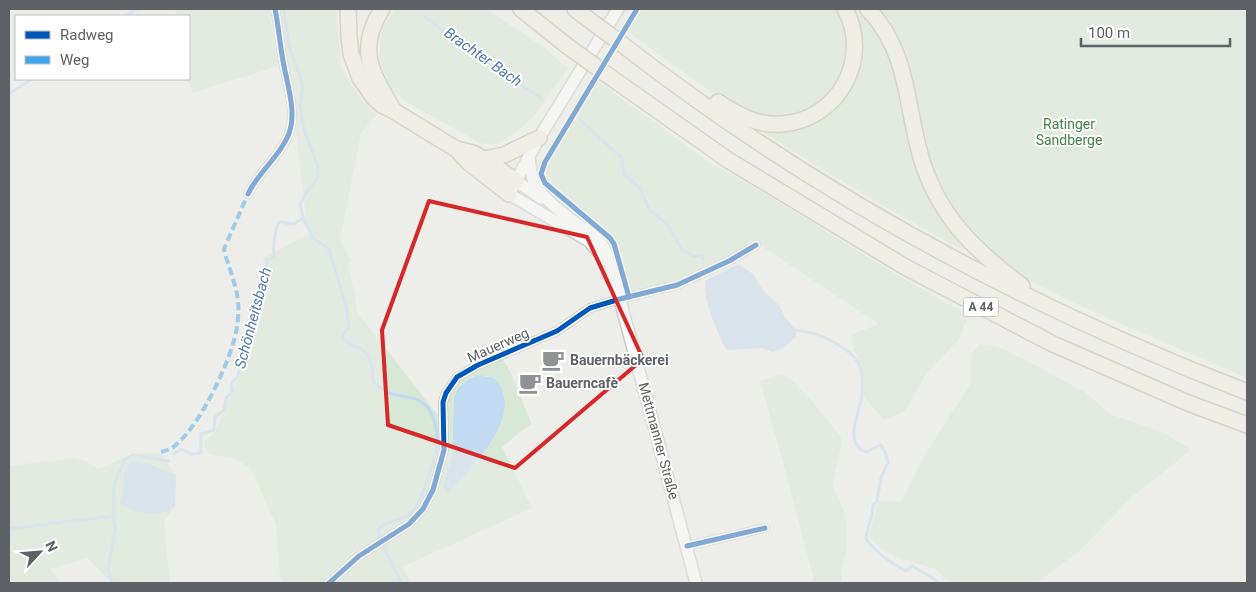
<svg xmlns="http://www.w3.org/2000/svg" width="1256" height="592" viewBox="0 0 1256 592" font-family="Roboto,sans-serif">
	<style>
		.green { fill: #d8e8d7; fill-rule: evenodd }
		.water { fill: #c2daf2 }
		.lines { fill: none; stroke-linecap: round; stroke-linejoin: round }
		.stream { stroke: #c2daf2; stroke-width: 3 }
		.minor-casing { stroke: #cacbca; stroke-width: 10 }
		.secondary-casing { stroke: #c8c9c9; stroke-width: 14 }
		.motorway-casing { stroke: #c1b89a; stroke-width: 18 }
		.minor { stroke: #fcfcfc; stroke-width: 8 }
		.secondary { stroke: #fcfcfc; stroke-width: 11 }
		.motorway { stroke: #efede3; stroke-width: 15 }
		.motorway-bridge-casing { stroke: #c1b89a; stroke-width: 18; stroke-linecap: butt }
		.motorway-bridge { stroke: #efede3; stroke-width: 15 }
		.quiet { stroke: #41a5ee; stroke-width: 4; stroke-dasharray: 8 4; stroke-linecap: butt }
		.cycleway-casing { stroke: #fff; stroke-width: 8 }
		.cycleway { stroke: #0057b8; stroke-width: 5 }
		.marked { fill: none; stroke: #d62828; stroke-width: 4; stroke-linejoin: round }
		.labels { text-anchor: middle; stroke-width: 4; stroke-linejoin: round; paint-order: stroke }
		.shield { fill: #fff; stroke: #8e9093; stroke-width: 1 }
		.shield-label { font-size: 12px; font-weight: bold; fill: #5e6165 }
		.park-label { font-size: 14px; fill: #408349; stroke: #fff }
		.street-label { font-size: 14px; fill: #5e6165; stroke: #fff }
		.poi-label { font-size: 14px; font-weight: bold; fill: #5e6165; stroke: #fff; text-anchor: start }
		.water-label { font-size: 15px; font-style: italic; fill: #5277af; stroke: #fff }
	</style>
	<rect width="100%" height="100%" fill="#edede9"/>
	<g class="green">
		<polygon points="175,9 269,9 278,66 192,93 189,76 189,16 177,16"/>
		<polygon points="278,9 336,9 341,68 362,101 377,115 361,133 340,240 351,261 348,265 355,295 357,312 440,418 441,449 435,475 424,502 414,514 400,527 325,583 283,583 280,575 276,524 267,506 255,476 247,466 232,458 209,454 204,446 204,441 214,433 238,379 250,345 260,311 259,296 266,273 263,258 308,234 294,115 294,93"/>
		<polygon points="397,9 486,9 542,46 568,68 534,116 515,133 496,145 480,143 403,100 391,86 383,70 379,56 383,26"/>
		<polygon points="640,9 840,9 846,21 848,66 834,93 807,114 767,121 734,109 627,31"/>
		<path d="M850,9H864L890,49L914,144L968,246L963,250C895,213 829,174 764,133L760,128L776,129L845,94Z"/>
		<polygon points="880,9 1247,9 1247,378 1069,301 1023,277 996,256 973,234 950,201 931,162 907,55 890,22"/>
		<path d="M590,79L592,81L544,161L540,174L543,183L609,238L613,246L620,269L616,267L610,250L605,240L548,191C540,183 537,178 538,166Z"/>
		<path d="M596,80L712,164L767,195L909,282L969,315L959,339L926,374L905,411L884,420L864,397L863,371L855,351L852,334L879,324L753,240L730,257L676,282L630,292C624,270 619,247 604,229L546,182L542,174L545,163Z"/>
		<polygon points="980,344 1001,348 1033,364 1086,393 1110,414 1165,433 1191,450 1133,496 1079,551 1036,583 951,583 935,569 899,558 880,548 869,537 878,501 901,502 924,456 970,385 971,354"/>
		<path d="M502,358L511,373L532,425L525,428L502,447L532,508L402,567L411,583H336C344,575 352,566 361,559C380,544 409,539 422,517C435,496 444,473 446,449C448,432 442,404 451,389C461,372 484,366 502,358ZM477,376H488L443,487L452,456L454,398L466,381Z"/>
		<polygon points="777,375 785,376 793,381 812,401 841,437 841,445 833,481 835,491 843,508 847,526 846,553 842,566 842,583 805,583 814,580 785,470 760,381"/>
		<polygon points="135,453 161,454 176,475 147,463 137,461 124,474 122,494 119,503 164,513 175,507 164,521 170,583 112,583 87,558 50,569 56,575 60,583 9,583 9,466 74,458 86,461 98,469"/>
	</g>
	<g class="water">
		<path d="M738,264L753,274L765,293L779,305L785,317L796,330V337L783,348L773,352L762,348L728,350L725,348C716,327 704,305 705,281Z"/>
		<path d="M478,375L494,378C528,413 472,467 448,492L443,487L452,456L454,398L458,388L466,381Z"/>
		<path d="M137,461L147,463L176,475L175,507C172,508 168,511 165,512C151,516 129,512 119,503L122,494L124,474L130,462Z"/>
	</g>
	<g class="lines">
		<g class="stream">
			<path d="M284,9L288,42L303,86L300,106L304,130L318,167V178L308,190L300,204L303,218L313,238L329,249L346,306L349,328L343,334L345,341C369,351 373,356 373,382C378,385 383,391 389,393C402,398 418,395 428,408C435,417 438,434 437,445C436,456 421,502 414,510C403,523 386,519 378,530L379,537L401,583"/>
			<polyline points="125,16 137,9"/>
			<polyline points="424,16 456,41 541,98"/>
			<polyline points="9,94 32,79"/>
			<polyline points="580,120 622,158 624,174 640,188 650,211 667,224 682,250 693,256 702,256 703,259"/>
			<path d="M794,330C810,331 824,336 837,344C847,350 857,357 861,369C863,376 862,390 862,397C859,413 843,444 866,452L881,445L885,452L888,462L881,478L877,501L873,505C873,517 867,527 866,539C876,553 891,563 906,571L912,566L933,578L938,583"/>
			<path d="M173,454L182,449L191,454L201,453V434L214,430L215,417L224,410L226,398L232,392V383L238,376L245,342C257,334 249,320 255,310C256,307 259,305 261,303L259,295L266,275V265L268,260L274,256C273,248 275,228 279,222L294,224L303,218"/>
			<polyline points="9,529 113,516 114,484 125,459 133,455 168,461"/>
			<polyline points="112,583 108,569 115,529 113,516"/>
		</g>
		<defs>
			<g id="minor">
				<path d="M248,194C258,173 277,159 287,138C298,117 288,87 284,66C280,47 279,28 275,9"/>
				<polyline points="687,546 765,528"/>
				<polyline points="329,583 359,556 409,524 423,509 433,490 444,450 443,402 446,393 457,377 478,365 557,331 590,308 620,299 677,285 729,261 756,245"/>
			</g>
			<g id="secondary">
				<path d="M529,156C530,166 531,178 536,186C544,198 558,210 569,218C586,231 598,234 608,255L696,583"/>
				<polyline points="516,181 541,198"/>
				<polyline points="605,260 589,241 509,194 539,138 618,9"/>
			</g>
			<g id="motorway">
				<polyline points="348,9 349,36 351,54 360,78 374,98 382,105 394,111 456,149 473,153 484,159 516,181"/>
				<path d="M382,9C356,50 372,73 393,109"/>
				<polyline points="521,9 566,45"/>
				<polyline points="575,9 584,16"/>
				<path d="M868,9C911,54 905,109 923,164C942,220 976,251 1022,286"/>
				<path d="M623,45C812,192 1024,306 1247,392"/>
				<polyline points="606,74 728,160 907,268 1053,344 1188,403 1247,425"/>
				<path d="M718,102C737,115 758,126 782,124C838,120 872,59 845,9"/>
				<polyline points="456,149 468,162 509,194"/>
				<polyline points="484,159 504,155 539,138"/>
			</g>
		</defs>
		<use href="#minor" class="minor-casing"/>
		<use href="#secondary" class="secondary-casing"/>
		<use href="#motorway" class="motorway-casing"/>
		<use href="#minor" class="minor"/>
		<use href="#secondary" class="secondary"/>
		<use href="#motorway" class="motorway"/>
		<defs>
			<g id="motorway-bridge">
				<polyline points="584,16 623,45"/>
				<polyline points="566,45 606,74"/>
			</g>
		</defs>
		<use href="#motorway-bridge" class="motorway-bridge-casing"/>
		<use href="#motorway-bridge" class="motorway-bridge"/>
		<path class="quiet" d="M161,452C164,451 169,450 172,448C198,430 230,363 236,332C238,322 239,311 238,301C236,283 228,267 224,249L248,194"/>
		<defs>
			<g id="cycleway">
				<path d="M248,194C258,173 277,159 287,138C298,117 288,87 284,66C280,47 279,28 275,9"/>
				<polyline points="629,297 614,244 610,238 545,183 541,174 545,162 637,9"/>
				<polyline points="687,546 765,528"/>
				<polyline points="329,583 359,556 409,524 423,509 433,490 444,450 443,402 446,393 457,377 478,365 557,331 590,308 620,299 677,285 729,261 756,245"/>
			</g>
		</defs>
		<use href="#cycleway" class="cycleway-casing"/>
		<use href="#cycleway" class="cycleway"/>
	</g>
	<path d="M0 0H1256V592H0ZM429,201L587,237L643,359L515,468L388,425L382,330Z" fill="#edede9" fill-opacity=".55" fill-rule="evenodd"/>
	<path class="marked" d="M429,201L587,237L643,359L515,468L388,425L382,330Z"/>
	<defs>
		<symbol id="cafe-bare" viewBox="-9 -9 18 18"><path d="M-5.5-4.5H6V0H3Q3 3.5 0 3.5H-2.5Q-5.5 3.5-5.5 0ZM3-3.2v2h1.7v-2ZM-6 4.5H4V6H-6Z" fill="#909293" stroke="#fff" stroke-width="2.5" paint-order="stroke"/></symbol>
	</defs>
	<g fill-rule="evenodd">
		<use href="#cafe-bare" x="537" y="344" width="32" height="32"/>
		<use href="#cafe-bare" x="514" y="367" width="32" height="32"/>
	</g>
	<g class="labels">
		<rect class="shield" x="963.5" y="297.5" width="35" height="19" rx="4"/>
		<g class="shield-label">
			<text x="981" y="311">A 44</text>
		</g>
		<g class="park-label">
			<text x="1069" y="129">Ratinger<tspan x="1069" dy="16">Sandberge</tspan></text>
		</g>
		<g class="street-label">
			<text transform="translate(498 345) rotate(-24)" y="5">Mauerweg</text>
			<text transform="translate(659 441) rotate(75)" y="5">Mettmanner Straße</text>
		</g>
		<g class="poi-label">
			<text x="570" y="365">Bauernbäckerei</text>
			<text x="546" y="388">Bauerncafè</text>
		</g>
		<g class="water-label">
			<text transform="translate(483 57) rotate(35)" y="5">Brachter Bach</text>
			<text transform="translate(253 318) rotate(-75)" y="5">Schönheitsbach</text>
		</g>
	</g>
	<rect width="1256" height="592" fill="none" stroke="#5e6165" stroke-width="20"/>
	<rect x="15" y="15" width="175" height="65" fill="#ffffff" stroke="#bfc0c1"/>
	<rect x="25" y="31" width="25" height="8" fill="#0057b8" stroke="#bfc0c1"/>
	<text x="60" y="40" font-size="15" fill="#5e6165">Radweg</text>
	<rect x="25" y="56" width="25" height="8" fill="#41a5ee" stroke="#bfc0c1"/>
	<text x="60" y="65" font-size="15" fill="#5e6165">Weg</text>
	<g transform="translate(40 552) rotate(64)" stroke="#ffffff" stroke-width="4" paint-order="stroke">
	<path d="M0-4L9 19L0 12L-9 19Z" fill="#5e6165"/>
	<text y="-8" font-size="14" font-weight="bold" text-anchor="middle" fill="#5e6165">N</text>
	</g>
	<path d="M1081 38v8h149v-8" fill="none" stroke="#5e6165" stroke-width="2.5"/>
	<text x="1088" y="38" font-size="15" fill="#5e6165" stroke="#ffffff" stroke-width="4" paint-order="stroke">100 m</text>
</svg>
